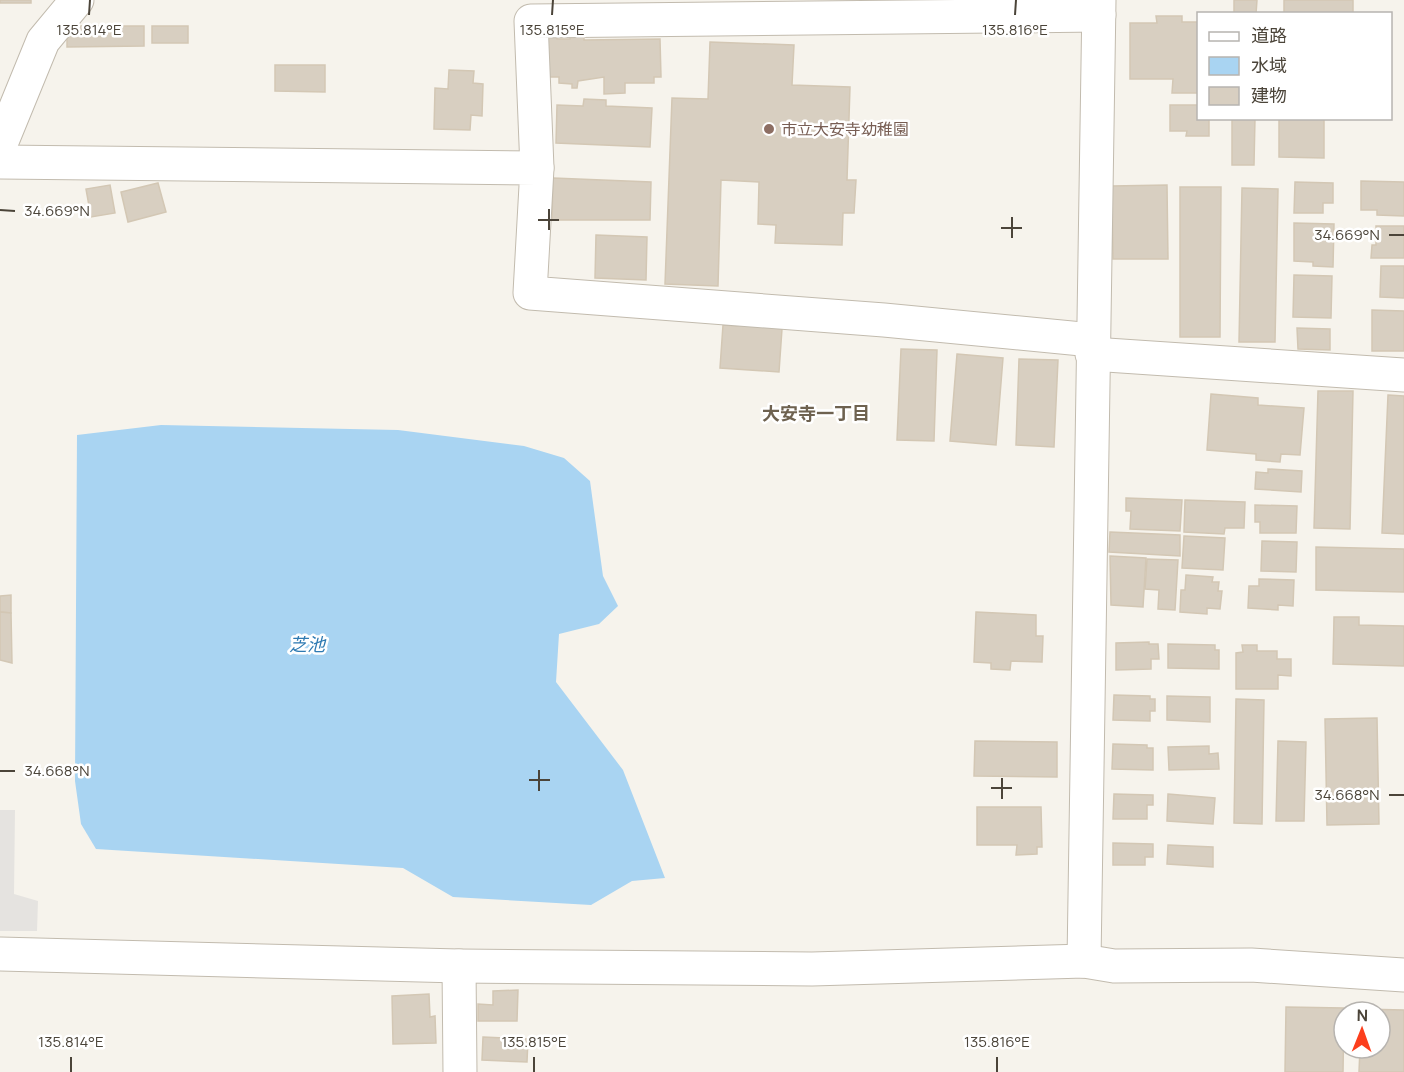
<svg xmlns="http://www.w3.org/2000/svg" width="1404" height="1072" viewBox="0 0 1404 1072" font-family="Manrope,'Noto Sans JP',sans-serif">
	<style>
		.parking { fill: #e5e3e0 }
		.water { fill: #a9d4f2 }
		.building { fill: #d8cfc1; stroke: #d3c7b4; stroke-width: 1.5 }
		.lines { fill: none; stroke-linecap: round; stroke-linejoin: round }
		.minor-casing { stroke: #c2bbae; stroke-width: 35 }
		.minor { stroke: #fff; stroke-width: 33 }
		.ticks { fill: none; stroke: #4b4439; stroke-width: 2 }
		.education-dot { fill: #8d6e63; stroke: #fff; stroke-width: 2 }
		.labels { text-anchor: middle; stroke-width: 5; stroke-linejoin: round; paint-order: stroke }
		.education-label { font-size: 16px; fill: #785e54; stroke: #fff; text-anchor: start }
		.neighbourhood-label { font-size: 18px; font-weight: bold; fill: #6e6250; stroke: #fff }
		.water-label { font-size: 18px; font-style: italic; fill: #2e7ab2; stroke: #fff }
		.ticks-label { font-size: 15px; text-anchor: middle; fill: #4b4439; stroke: #fff; stroke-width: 5; stroke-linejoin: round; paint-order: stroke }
	</style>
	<rect width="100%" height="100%" fill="#f6f3ec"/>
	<polygon class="parking" points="0,810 15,810 14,894 38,901 37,931 0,931"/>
	<polygon class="water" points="161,425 398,430 524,446 564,458 590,481 603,576 618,606 599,624 559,634 556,682 623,770 665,878 632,881 591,905 453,897 403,868 96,849 81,824 75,781 77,435"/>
	<g class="building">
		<rect x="0" y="0" width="31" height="3"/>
		<polygon points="1234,0 1257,0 1256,14 1234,14"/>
		<rect x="1284" y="0" width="69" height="14"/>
		<polygon points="1156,16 1182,16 1182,22 1198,22 1198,93 1172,93 1173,79 1130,79 1130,23 1157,23"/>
		<polygon points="67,26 144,26 144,46 67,47"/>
		<rect x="152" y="26" width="36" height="17"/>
		<polygon points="570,32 584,32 584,40 660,39 661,77 654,77 654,83 625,83 625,93 604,94 604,77 578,81 577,88 572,88 572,84 559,83 559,77 545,77 544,34 557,33 557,39 570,39"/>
		<polygon points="710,42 794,45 792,85 850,87 847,180 856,180 854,213 843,213 842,245 775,243 776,225 758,224 759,182 721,180 718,286 665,284 672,98 708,99"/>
		<polygon points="275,65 325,65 325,92 275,91"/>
		<polygon points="449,70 474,71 473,83 483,84 482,116 471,115 470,130 434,129 435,88 448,89"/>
		<polygon points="584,99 606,100 606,106 652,108 650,147 556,143 557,105 583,106"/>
		<polygon points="1170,105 1198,105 1198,118 1209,118 1209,136 1186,136 1187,131 1170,131"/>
		<polygon points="1232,118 1255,118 1254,165 1232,165"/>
		<polygon points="1279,118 1324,118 1324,158 1279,157"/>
		<polygon points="553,178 651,182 650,220 552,220"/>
		<polygon points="1361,181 1404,182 1404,216 1377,215 1377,210 1361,210"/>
		<polygon points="1295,182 1333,183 1333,203 1323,203 1323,213 1294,213"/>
		<polygon points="158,183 166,212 128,222 121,192"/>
		<polygon points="110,185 115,213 91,217 86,189"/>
		<polygon points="1167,185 1168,259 1113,259 1112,186"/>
		<polygon points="1180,187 1221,187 1220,337 1180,337"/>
		<polygon points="1242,188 1278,189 1275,342 1239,342"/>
		<polygon points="1294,223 1334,224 1333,267 1313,266 1313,262 1294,261"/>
		<polygon points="1376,226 1404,226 1404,258 1371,258 1372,245 1376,245"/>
		<polygon points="596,235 647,237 646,280 595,278"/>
		<polygon points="1381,266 1404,266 1404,298 1380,297"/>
		<polygon points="1294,275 1332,276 1331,318 1293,317"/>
		<polygon points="1372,310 1404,311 1404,351 1372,351"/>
		<polygon points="737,323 782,329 779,372 720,368 723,325 737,326"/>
		<polygon points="1297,328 1330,329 1330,350 1298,349"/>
		<polygon points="901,349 937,350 934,441 897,440"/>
		<polygon points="957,354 1003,358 996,445 950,441"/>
		<polygon points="1019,359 1058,360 1054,447 1016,445"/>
		<polygon points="1318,391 1353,391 1350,529 1314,528"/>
		<polygon points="1211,394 1258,398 1258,405 1304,408 1300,455 1281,454 1280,462 1256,460 1256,454 1207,450"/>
		<polygon points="1388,395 1404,396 1404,534 1382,533"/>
		<polygon points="1268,469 1302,471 1301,492 1255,489 1256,472 1268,473"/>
		<polygon points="1126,498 1182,500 1180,531 1130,529 1131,511 1126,511"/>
		<polygon points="1185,500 1245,502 1244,528 1225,528 1224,534 1184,532"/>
		<polygon points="1255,505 1297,506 1296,533 1260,533 1260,522 1255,522"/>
		<polygon points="1110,532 1180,535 1180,556 1109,552"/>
		<polygon points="1184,536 1225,538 1223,570 1182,568"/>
		<polygon points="1262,541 1297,542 1296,572 1261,571"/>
		<polygon points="1316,547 1404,549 1404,592 1316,590"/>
		<polygon points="1110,556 1146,558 1143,607 1111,605"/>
		<polygon points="1147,559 1178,560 1175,610 1158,609 1159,590 1145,589"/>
		<polygon points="1186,575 1213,577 1212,582 1219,582 1218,591 1222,591 1220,609 1207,608 1207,614 1180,612 1181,590 1185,590"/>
		<polygon points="1259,579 1294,580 1293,606 1278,605 1278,610 1248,608 1249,586 1259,586"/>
		<polygon points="11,595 11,613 0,612 0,596"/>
		<polygon points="0,612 11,613 12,663 0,660"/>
		<polygon points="976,612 1036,615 1036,636 1043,636 1042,662 1011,661 1010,670 991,669 991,663 974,662"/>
		<polygon points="1334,617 1359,617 1359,625 1404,626 1404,666 1333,664"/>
		<polygon points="1149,642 1149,644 1158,644 1159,659 1151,659 1151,669 1116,670 1116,643"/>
		<polygon points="1168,644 1215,645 1215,650 1219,650 1219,669 1168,668"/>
		<polygon points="1242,645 1257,645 1257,651 1277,651 1277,659 1291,659 1291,676 1278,675 1278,689 1236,689 1236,653 1243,652"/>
		<polygon points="1114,695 1150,696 1150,699 1155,699 1155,711 1150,711 1150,721 1113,720"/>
		<polygon points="1167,696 1210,697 1210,722 1167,720"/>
		<polygon points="1236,699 1264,700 1262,824 1234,823"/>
		<polygon points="1377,718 1379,824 1327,825 1325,719"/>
		<polygon points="975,741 1057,742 1057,777 974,776"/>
		<polygon points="1278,741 1306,742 1304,821 1276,821"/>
		<polygon points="1113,744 1147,745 1147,748 1153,748 1153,770 1112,769"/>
		<polygon points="1209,746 1209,754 1218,753 1219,769 1169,770 1168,747"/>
		<polygon points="1114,794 1153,795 1153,805 1147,805 1147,819 1113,819"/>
		<polygon points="1168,794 1215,798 1213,824 1167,821"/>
		<polygon points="977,807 1041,807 1042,847 1037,847 1037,854 1016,855 1017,845 977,845"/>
		<polygon points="1113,843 1153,844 1153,857 1145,857 1145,865 1113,865"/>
		<polygon points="1168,845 1213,847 1213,867 1167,864"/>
		<polygon points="518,990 517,1021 478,1021 478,1004 493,1005 493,991"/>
		<polygon points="429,994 430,1017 435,1016 436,1043 393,1044 392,996"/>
		<polygon points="1286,1007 1344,1008 1343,1072 1285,1072"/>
		<polygon points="1361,1009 1404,1010 1404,1072 1359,1072 1360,1048 1380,1048 1380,1012 1361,1012"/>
		<polygon points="483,1037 528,1039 527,1062 482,1060"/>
	</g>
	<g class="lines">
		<defs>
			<g id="minor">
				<polyline points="0,146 43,41 77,0"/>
				<polyline points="0,162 537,168 530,293 884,320 1092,340"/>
				<polyline points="537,168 531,21 1099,15"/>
				<polyline points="1092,354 1404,375"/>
				<polyline points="0,954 459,966 812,969 1084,961 1114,966 1251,965 1404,975"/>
				<polyline points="1084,961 1099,0"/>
				<polyline points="459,966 460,1072"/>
			</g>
		</defs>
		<use href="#minor" class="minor-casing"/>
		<use href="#minor" class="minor"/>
	</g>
	<path class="ticks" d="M89,15L90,0M552,15L553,0M1015,15L1016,0M0,210L15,211M538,220H559M1001,228H1022M549,230V209M1389,235H1404M1012,238V217M0,771H15M529,780H550M991,788H1012M539,791V770M1389,795H1404M1002,799V778M71,1072V1057M534,1072V1057M997,1072V1057"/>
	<circle class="education-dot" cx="769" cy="129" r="6"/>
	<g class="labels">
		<g class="education-label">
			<text x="781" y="135">市立大安寺幼稚園</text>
		</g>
		<g class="neighbourhood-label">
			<text x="816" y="420">大安寺一丁目</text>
		</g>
		<g class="water-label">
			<text x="307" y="651">芝池</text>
		</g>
	</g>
	<g class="ticks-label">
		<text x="89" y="35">135.814°E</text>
		<text x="552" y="35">135.815°E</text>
		<text x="1015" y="35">135.816°E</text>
		<text x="57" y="216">34.669°N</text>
		<text x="1347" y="240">34.669°N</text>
		<text x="57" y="776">34.668°N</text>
		<text x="1347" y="800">34.668°N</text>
		<text x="71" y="1047">135.814°E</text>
		<text x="534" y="1047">135.815°E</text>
		<text x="997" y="1047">135.816°E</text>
	</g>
	<rect x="1197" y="12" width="195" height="108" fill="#ffffff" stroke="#b7b4b0" stroke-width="1.5"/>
	<rect x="1209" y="32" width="30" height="9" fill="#ffffff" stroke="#b7b4b0" stroke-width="1.5"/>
	<text x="1251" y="42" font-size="18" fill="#4b4439">道路</text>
	<rect x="1209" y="57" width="30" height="18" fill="#a9d4f2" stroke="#b7b4b0" stroke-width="1.5"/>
	<text x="1251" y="72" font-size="18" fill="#4b4439">水域</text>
	<rect x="1209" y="87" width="30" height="18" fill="#d8cfc1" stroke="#b7b4b0" stroke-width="1.5"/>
	<text x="1251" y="102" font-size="18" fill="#4b4439">建物</text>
	<g transform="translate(1362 1030) rotate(1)"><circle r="28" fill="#ffffff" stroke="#b7b4b0" stroke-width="1.5"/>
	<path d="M0-4.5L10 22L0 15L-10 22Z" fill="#fc3f1d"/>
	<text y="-9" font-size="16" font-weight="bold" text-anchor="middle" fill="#4b4439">N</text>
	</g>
</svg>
